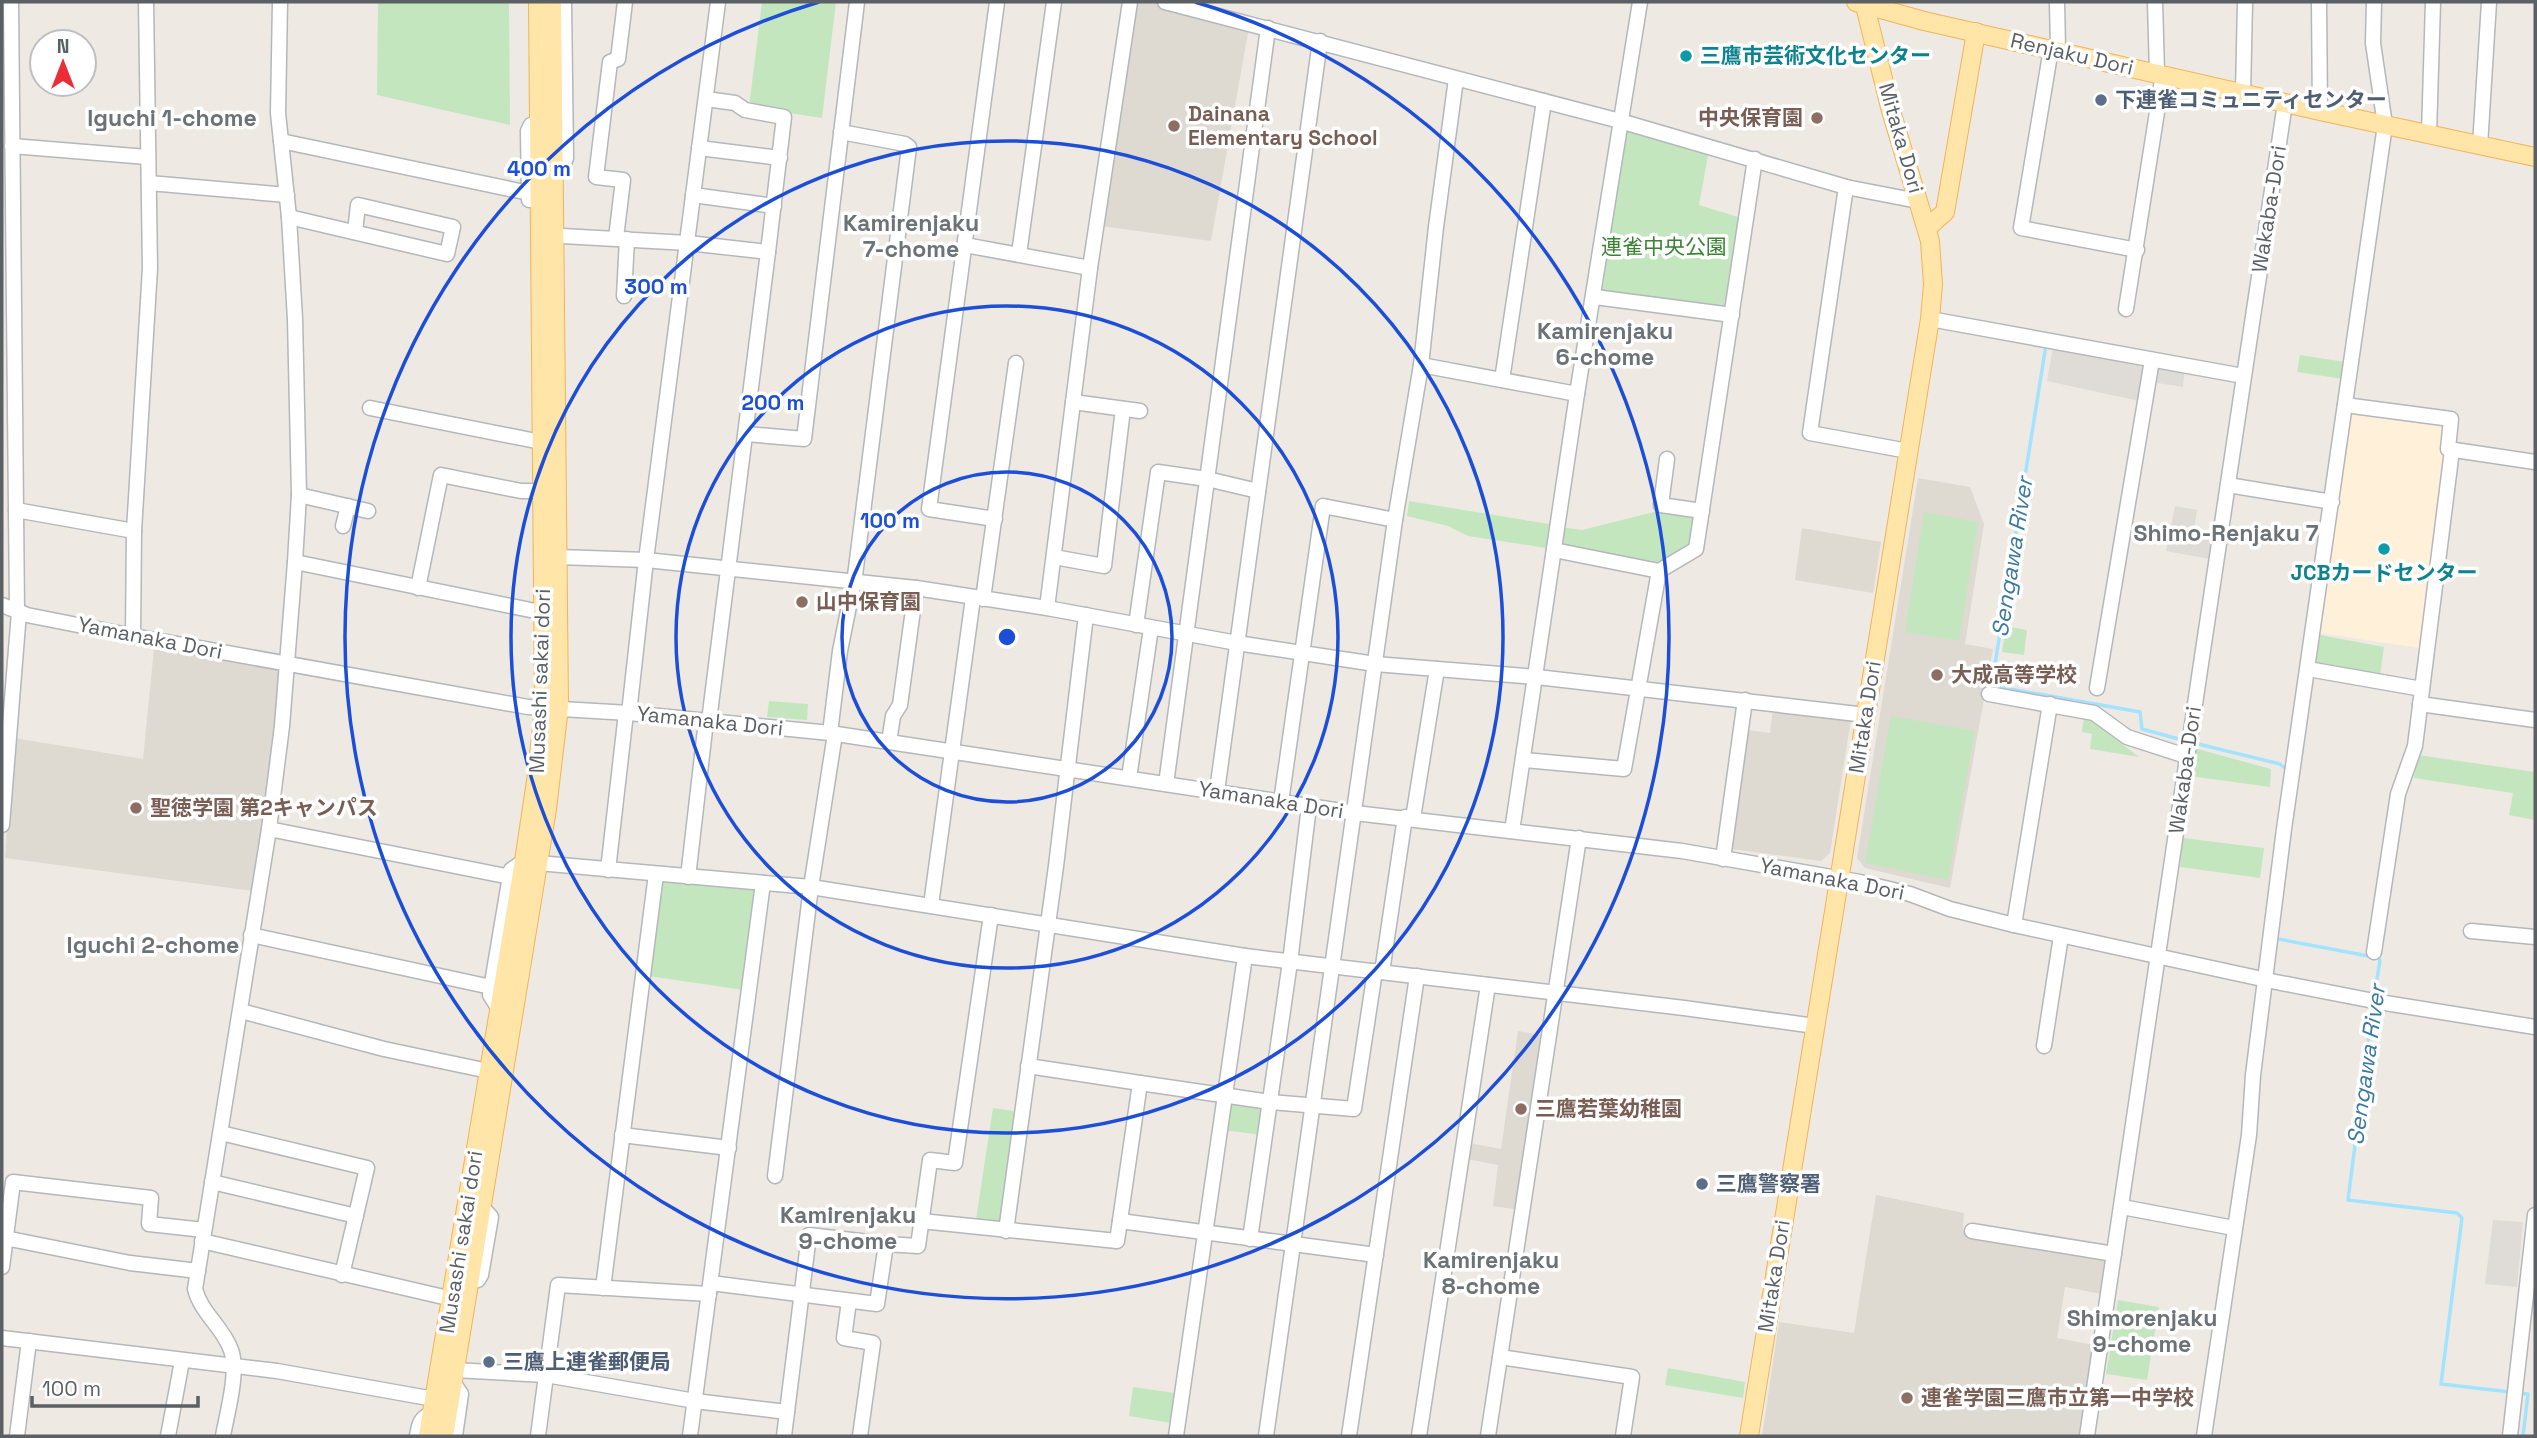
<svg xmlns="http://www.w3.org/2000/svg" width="2537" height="1438" viewBox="0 0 2537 1438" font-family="'Space Grotesk','Noto Sans JP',sans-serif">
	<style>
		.commercial { fill: #fef0d9 }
		.industrial { fill: #dfdcd8 }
		.education { fill: #ded9d1 }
		.green { fill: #c4e6bf }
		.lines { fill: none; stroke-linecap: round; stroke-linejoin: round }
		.stream { stroke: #a3e3ff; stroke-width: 3.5 }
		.minor-casing { stroke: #b4b7bb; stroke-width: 17 }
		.major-casing { stroke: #f2b358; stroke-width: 20 }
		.minor { stroke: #fff; stroke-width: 14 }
		.major { stroke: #ffe6a8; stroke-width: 18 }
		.ring { fill: none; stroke: #1d4ed8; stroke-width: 3.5 }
		.culture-dot { fill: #0f9aa8; stroke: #fff; stroke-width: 2.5 }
		.service-dot { fill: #5c6f8a; stroke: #fff; stroke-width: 2.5 }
		.education-dot { fill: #8d6e63; stroke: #fff; stroke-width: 2.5 }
		.labels { text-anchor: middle; stroke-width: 7; stroke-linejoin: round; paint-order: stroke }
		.street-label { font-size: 21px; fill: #5b6064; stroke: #fff }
		.culture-label { font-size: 21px; font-weight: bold; fill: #0d838f; stroke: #fff; text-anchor: start }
		.service-label { font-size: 21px; font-weight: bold; fill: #4e5e75; stroke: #fff; text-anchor: start }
		.education-label { font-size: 21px; font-weight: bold; fill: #785e54; stroke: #fff; text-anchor: start }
		.park-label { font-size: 21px; fill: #3a8333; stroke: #fff }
		.neighbourhood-label { font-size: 23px; font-weight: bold; fill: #6c7376; stroke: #fff }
		.water-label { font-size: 23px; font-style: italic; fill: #3a79a0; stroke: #fff }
		.centre { fill: #1d4ed8; stroke: #fff; stroke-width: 3.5 }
		.ring-label { font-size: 21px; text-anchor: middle; font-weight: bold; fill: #1d4ed8; stroke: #fff; stroke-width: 7; stroke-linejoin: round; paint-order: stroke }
	</style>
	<rect width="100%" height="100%" fill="#eeeae3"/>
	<polygon class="commercial" points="2352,408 2445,422 2441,453 2448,455 2420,648 2319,633"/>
	<g class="industrial">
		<polygon points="2053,347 2185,368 2183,387 2144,381 2139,401 2047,381"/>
		<polygon points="2175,506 2197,510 2194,530 2215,535 2210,559 2166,551"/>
		<polygon points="2493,1220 2523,1222 2517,1287 2485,1284"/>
	</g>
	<g class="education">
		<polygon points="1136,2 1158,2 1249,27 1211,241 1101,226"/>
		<polygon points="1918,478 1970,487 1984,524 1965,644 1993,649 1950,888 1865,868 1857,858"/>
		<polygon points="1802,528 1881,542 1873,593 1795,580"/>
		<polygon points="154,648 281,671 253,891 5,858 14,738 143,759"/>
		<polygon points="1773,709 1851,719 1830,853 1821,861 1731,849 1748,730 1770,733"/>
		<polygon points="1518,1031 1546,1036 1520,1210 1493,1206 1498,1165 1467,1159 1469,1143 1501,1149"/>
		<polygon points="1876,1195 1964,1213 1963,1232 2015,1238 2106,1255 2101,1294 2065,1287 2057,1338 2094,1345 2079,1436 1762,1436 1779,1322 1854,1333"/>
	</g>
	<g class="green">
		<polygon points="378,2 509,2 510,125 377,95"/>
		<polygon points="762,2 836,2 822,118 749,107"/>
		<polygon points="1625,129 1709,150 1699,205 1738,217 1726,310 1602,294"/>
		<polygon points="2300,355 2345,362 2343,379 2297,372"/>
		<polygon points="1409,501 1549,524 1546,548 1468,536 1448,526 1407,516"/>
		<polygon points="1662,510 1697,514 1691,545 1661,567 1559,548 1562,527 1582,530"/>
		<polygon points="1924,512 1978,522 1959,641 1905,632"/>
		<polygon points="2006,626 2027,630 2024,655 2002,652"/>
		<polygon points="2320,635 2384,647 2380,676 2316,665"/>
		<polygon points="769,701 808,704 807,720 767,717"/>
		<polygon points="2084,715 2139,757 2090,749 2092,734 2082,732"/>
		<polygon points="1891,716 1975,731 1948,880 1865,863"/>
		<polygon points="2194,748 2271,769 2270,787 2190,776"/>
		<polygon points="2418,755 2535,772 2535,820 2509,815 2513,793 2414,778"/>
		<polygon points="2183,838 2264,848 2260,878 2180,867"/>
		<polygon points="659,881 756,890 744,990 648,976"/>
		<polygon points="1227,1100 1265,1106 1261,1135 1223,1130"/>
		<polygon points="993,1108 1022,1112 1006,1231 975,1226"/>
		<polygon points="2118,1300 2159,1307 2147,1380 2106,1374"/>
		<polygon points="1668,1368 1745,1382 1743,1398 1665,1385"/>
		<polygon points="1133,1387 1175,1393 1171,1423 1129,1416"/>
	</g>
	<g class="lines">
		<g class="stream">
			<polyline points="2046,345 1992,683 1993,686 2140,712 2142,729 2186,741"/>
			<polyline points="2194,743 2280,764 2286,769"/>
			<polyline points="2273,938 2379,958 2380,961 2374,996"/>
			<polyline points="2373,1004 2348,1200 2457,1213 2462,1218 2441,1384 2510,1392"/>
			<polyline points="2518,1393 2528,1394 2523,1436"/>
		</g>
		<defs>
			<g id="minor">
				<polyline points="11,2 17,611"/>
				<polyline points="1165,2 1620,121 1846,187 1918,201"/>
				<polyline points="2057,2 2058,50"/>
				<polyline points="2155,2 2157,73"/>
				<polyline points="2319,2 2320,111"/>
				<polyline points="2051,49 2021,228 2137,250"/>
				<polyline points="2243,94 2245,2"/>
				<polyline points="706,99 735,103 745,110 784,117 768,252"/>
				<polyline points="2429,134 2433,2"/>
				<polyline points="281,141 529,193"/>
				<polyline points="12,146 147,157"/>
				<polyline points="2480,146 2489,2"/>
				<polyline points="699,148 780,158"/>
				<polyline points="554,169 564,163 566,158 564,2"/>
				<polyline points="149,183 287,195"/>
				<polyline points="1846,187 1810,433 1908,451"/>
				<polyline points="693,195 774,206"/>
				<polyline points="529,200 528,131 531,125 540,122"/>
				<polyline points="289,217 447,254 453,227 358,205 355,232"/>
				<polyline points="544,235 688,243 768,252 709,721"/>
				<polyline points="616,238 623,180 596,177 610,62 618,59 625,2"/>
				<polyline points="965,245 1090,268"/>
				<polyline points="1019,254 1054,2"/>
				<polyline points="624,296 627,239"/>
				<polyline points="1595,297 1732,315"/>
				<polyline points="2126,309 2163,74"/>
				<polyline points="1930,319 2243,376"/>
				<polyline points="1421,365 1577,394"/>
				<polyline points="1502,380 1544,101"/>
				<polyline points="1073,402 1140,411"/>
				<polyline points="2345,405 2451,419 2448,449 2535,462"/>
				<polyline points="370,408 551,444"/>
				<polyline points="746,434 804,439 857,2"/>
				<polyline points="1667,459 1661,505 1702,511"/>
				<polyline points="2228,485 2332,502"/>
				<polyline points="299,495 368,511"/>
				<polyline points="16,510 134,531"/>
				<polyline points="995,519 929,509 997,2"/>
				<polyline points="343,526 348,506"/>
				<polyline points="1554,550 1659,571 1696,549 1755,159"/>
				<polyline points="558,557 646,560 916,588 1047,608 1237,643 1375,664 1537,677 1866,715"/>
				<polyline points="1054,557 1104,566 1123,409"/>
				<polyline points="295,562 545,613"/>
				<polyline points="418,588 441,475 521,491 544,491"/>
				<polyline points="983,599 1016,363"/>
				<polyline points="2,605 27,615 133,636 528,707 629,713 830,733 1355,813 1682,851 1860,882 1910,894 1950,909 2014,925 2276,982 2379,1002 2535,1027"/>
				<polyline points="1047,608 1090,268 1130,2"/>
				<polyline points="1136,625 1158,472 1207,479 1258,491"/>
				<polyline points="133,636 134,531 150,268 146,2"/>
				<polyline points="2308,669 2422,689"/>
				<polyline points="2097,688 2152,360"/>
				<polyline points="1989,694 2094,713 2127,737 2186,756"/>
				<polyline points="2420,704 2535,720"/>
				<polyline points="629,713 646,560 718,2"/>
				<polyline points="830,733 840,651 855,576 909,147 905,144 841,132"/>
				<polyline points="889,742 893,716 900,705 916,588"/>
				<polyline points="1524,760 1624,769 1659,571"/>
				<polyline points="1129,778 1151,628"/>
				<polyline points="1166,784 1268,28"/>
				<polyline points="1217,791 1320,41"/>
				<polyline points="1281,802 1323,506 1395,520"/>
				<polyline points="1413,818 1437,669"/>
				<polyline points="2,825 19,612"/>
				<polyline points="269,829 510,877"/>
				<polyline points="1512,831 1577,394 1640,2"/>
				<polyline points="1723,859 1745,700"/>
				<polyline points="538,863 811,887 1245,956 1684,1008 1815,1026"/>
				<polyline points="608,870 626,713"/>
				<polyline points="688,877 706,721"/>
				<polyline points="931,905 973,598"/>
				<polyline points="2014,925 2050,704"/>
				<polyline points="2471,931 2535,937"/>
				<polyline points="251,935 491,987"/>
				<polyline points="2374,952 2398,794 2415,746 2452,450"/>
				<polyline points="1382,972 1405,817"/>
				<polyline points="499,1009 490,995 511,870 524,861"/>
				<polyline points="241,1011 384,1049 498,1073"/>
				<polyline points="2044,1046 2061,936"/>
				<polyline points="1140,1083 1270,1102 1354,1109 1375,971"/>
				<polyline points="221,1133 367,1168 342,1275"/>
				<polyline points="622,1135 729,1148"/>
				<polyline points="775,1176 811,887 835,734"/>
				<polyline points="212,1182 356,1216"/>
				<polyline points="2122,1207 2234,1228"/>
				<polyline points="921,1221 1117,1241 1140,1083 1028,1066"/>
				<polyline points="1120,1221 1376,1255"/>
				<polyline points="1006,1231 1056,866 1086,615"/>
				<polyline points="1972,1231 2114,1254"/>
				<polyline points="5,1238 130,1263 198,1271"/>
				<polyline points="1250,1239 1290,962 1309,806"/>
				<polyline points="202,1241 461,1301"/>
				<polyline points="2,1267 13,1182 151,1198 149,1224 204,1230"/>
				<polyline points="469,1282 478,1280 481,1275 491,1217 482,1207"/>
				<polyline points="711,1283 877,1304 886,1244 918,1246 930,1160 955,1163 991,915"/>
				<polyline points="603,1288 656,874"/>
				<polyline points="849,1301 844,1338 873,1343 860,1436"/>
				<polyline points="2,1338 277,1371 434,1399"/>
				<polyline points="1500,1357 1632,1377 1623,1436"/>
				<polyline points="454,1370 546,1375 695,1401 787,1412"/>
				<polyline points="453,1382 461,1394 455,1436"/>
				<polyline points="17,1436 29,1341"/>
				<polyline points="168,1436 182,1361"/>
				<path d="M223,1436C227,1413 239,1372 231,1350C223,1327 201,1313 195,1289L269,829L282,726L295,562L299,495L295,319L289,217L278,113L280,2"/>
				<path d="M417,1436C419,1424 420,1418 432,1413"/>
				<polyline points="538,1436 558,1285 709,1294"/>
				<polyline points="690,1436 763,883"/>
				<polyline points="784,1436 809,1235 886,1244"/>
				<polyline points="1176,1436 1245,956"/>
				<polyline points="1266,1436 1395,520 1421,365 1436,227 1456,79"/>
				<polyline points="1349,1436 1417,976"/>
				<polyline points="1419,1436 1488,985"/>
				<polyline points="1488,1436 1579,838"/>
				<path d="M2087,1436C2152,992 2218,547 2285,103"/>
				<polyline points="2204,1436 2249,1135 2253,1075 2284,829 2385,125 2373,43 2374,2"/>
				<polyline points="2510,1436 2535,1215"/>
			</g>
			<g id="major">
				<polyline points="1856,2 1924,21 2320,111 2535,157"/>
				<polyline points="1927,228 1945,212 1976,32"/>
				<polyline points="428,1436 524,861 536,781 544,709 538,2"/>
				<polyline points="444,1436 547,809 559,707 552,2"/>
				<polyline points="1749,1436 1930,319 1933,284 1930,241 1891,111 1864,2"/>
			</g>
		</defs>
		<use href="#minor" class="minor-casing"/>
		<use href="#major" class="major-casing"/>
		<use href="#minor" class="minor"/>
		<use href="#major" class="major"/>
	</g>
	<g class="ring">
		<circle cx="1007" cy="637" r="165"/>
		<circle cx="1007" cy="637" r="331"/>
		<circle cx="1007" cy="637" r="496"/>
		<path d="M1195 2A662 662 0 1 1 819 2"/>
	</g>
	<g class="culture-dot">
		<circle cx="1686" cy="56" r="7"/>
		<circle cx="2384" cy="549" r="7"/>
	</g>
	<g class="service-dot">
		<circle cx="2101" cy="100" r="7"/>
		<circle cx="1702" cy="1184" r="7"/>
		<circle cx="489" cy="1362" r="7"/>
	</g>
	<g class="education-dot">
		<circle cx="1817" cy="118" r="7"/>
		<circle cx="1174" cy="126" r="7"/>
		<circle cx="802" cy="602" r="7"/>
		<circle cx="1937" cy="675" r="7"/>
		<circle cx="136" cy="808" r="7"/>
		<circle cx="1521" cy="1109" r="7"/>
		<circle cx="1907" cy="1398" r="7"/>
	</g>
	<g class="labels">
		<g class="street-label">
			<text transform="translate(2072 54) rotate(13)" y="7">Renjaku Dori</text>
			<text transform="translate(1901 138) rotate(74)" y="7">Mitaka Dori</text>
			<text transform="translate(2269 209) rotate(-81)" y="7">Wakaba-Dori</text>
			<text transform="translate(150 638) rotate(11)" y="7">Yamanaka Dori</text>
			<text transform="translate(540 681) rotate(-88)" y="7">Musashi sakai dori</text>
			<text transform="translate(1865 717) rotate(-81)" y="7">Mitaka Dori</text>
			<text transform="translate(710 721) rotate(6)" y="7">Yamanaka Dori</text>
			<text transform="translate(2185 770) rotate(-82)" y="7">Wakaba-Dori</text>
			<text transform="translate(1271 800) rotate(9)" y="7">Yamanaka Dori</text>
			<text transform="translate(1832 879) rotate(11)" y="7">Yamanaka Dori</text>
			<text transform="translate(461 1242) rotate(-81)" y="7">Musashi sakai dori</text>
			<text transform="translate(1774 1276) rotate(-81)" y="7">Mitaka Dori</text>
		</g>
		<g class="culture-label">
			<text x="1700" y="63">三鷹市芸術文化センター</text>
			<text x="2384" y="580" text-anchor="middle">JCBカードセンター</text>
		</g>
		<g class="service-label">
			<text x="2115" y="107">下連雀コミュニティセンター</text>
			<text x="1716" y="1191">三鷹警察署</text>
			<text x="503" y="1369">三鷹上連雀郵便局</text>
		</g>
		<g class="education-label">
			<text x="1188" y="121">Dainana<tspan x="1188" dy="24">Elementary School</tspan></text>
			<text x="1803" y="125" text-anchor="end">中央保育園</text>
			<text x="816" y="609">山中保育園</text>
			<text x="1951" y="682">大成高等学校</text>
			<text x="150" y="815">聖徳学園 第2キャンパス</text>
			<text x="1535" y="1116">三鷹若葉幼稚園</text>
			<text x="1921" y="1405">連雀学園三鷹市立第一中学校</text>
		</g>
		<g class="park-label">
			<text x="1664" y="254">連雀中央公園</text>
		</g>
		<g class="neighbourhood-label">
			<text x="172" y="126">Iguchi 1-chome</text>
			<text x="911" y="231">Kamirenjaku<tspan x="911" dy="26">7-chome</tspan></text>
			<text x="1605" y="339">Kamirenjaku<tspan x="1605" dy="26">6-chome</tspan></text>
			<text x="2226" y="541">Shimo-Renjaku 7</text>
			<text x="153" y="953">Iguchi 2-chome</text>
			<text x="848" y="1223">Kamirenjaku<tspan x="848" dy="26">9-chome</tspan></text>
			<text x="1491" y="1268">Kamirenjaku<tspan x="1491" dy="26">8-chome</tspan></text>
			<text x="2142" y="1326">Shimorenjaku<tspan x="2142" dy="26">9-chome</tspan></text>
		</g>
		<g class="water-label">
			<text transform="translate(2012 557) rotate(-81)" y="8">Sengawa River</text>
			<text transform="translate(2366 1065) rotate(-82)" y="8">Sengawa River</text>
		</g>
	</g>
	<circle cx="1007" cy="637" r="10" class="centre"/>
	<g class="ring-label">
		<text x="539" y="176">400 m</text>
		<text x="656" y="294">300 m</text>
		<text x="773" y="410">200 m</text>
		<text x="890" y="528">100 m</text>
	</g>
	<rect width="2537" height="1438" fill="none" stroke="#5b6064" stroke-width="7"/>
	<g transform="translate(63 63)"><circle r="33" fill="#ffffff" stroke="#bdbfc1" stroke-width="2"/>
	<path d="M0-5L12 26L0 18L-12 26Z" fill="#ea2d37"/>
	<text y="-10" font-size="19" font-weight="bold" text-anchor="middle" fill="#5b6064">N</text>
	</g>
	<path d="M32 1396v10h166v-10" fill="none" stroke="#5b6064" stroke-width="3.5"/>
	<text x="42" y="1396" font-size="21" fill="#5b6064" stroke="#ffffff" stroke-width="5" paint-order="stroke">100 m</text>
</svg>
